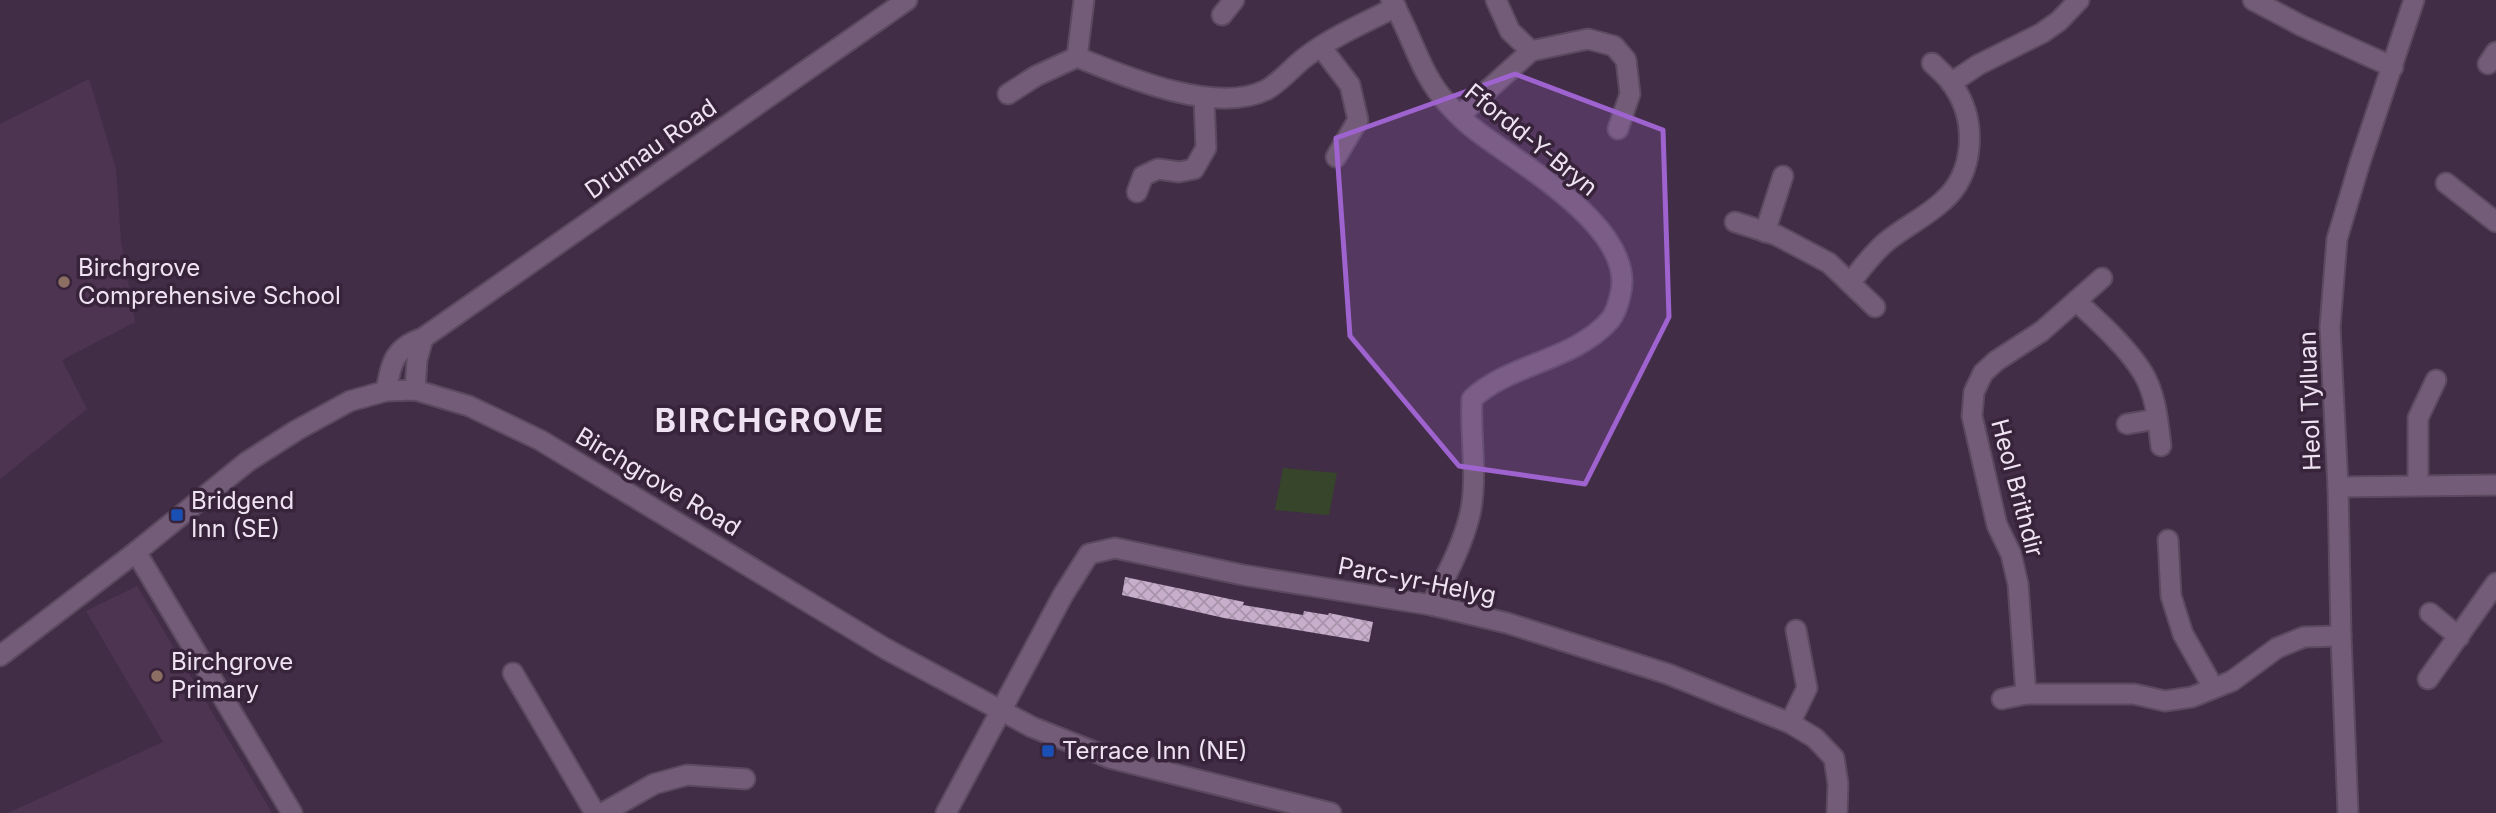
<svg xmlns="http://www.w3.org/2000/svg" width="2496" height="813" viewBox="0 0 2496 813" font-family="Inter,sans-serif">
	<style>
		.built { fill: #4d3552 }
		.green { fill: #37462b }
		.building { fill: url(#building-cross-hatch) }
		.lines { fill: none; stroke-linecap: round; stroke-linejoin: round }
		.minor-casing { stroke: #5b4a5f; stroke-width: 23 }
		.tertiary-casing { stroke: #5b4a5f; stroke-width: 23 }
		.secondary-casing { stroke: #5b4a5f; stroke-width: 23 }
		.minor { stroke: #735c77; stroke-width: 19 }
		.tertiary { stroke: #735c77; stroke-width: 19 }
		.secondary { stroke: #735c77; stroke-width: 19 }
		.marked { fill: #9e63ce; fill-opacity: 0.2; stroke: #9e63ce; stroke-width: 5; stroke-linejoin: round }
		.education-dot { fill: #8d6e63; stroke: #37233a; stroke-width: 2.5 }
		.transit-dot { fill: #1a4fb4; stroke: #37233a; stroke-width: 2.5 }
		.labels { text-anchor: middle; stroke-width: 7; stroke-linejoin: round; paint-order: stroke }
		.street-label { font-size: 24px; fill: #efe2f2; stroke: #37233a }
		.poi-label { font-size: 24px; fill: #efe2f2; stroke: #37233a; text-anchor: start }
		.district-label { font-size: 32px; font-weight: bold; letter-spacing: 2px; fill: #efe2f2; stroke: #37233a }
	</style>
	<defs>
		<pattern id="building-cross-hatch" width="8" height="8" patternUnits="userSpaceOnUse" patternTransform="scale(1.75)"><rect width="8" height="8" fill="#c7aecb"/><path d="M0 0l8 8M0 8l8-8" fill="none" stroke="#a794aa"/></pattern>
	</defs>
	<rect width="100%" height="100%" fill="#412d45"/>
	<g class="built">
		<polygon points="89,79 116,169 121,241 135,322 62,360 87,409 0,479 0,124"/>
		<polygon points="137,586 272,813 8,813 163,742 86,611"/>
	</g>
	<polygon class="green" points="1283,468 1337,473 1329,515 1275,510"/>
	<polygon class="building" points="1125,577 1244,602 1243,605 1303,615 1304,611 1328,615 1329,613 1373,622 1369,642 1224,618 1122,595"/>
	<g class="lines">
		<defs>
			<g id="minor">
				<path d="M1391,0C1412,33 1419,73 1447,103C1456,113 1467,124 1478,132C1521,165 1639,230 1620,296C1618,305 1615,314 1610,320C1574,361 1510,363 1472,399C1470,437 1478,477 1470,514C1462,547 1446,576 1431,605"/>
				<polyline points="1496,0 1510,31 1531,51"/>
				<polyline points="2253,0 2302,26 2393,67"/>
				<polyline points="1222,15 1234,0"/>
				<polyline points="1321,47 1350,85 1358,120 1336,157"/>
				<path d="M1077,57C1126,77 1215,115 1266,90C1281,82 1293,66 1307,56C1334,36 1366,22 1396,7"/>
				<polyline points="2488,64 2496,52"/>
				<polyline points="1951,83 1978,65 2042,33 2059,21 2079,0"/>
				<polyline points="1008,94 1036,76 1077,57 1084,0"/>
				<polyline points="1460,115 1531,51 1588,39 1614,46 1626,60 1630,94 1618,129"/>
				<polyline points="2446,183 2496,222"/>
				<polyline points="1137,192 1143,176 1158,169 1179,172 1194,169 1206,148 1204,98"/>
				<polyline points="1735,222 1776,235 1829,263 1875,307"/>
				<polyline points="1765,232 1783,176"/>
				<path d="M1850,283C1861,269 1872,254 1886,242C1904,227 1926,217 1943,201C1975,173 1977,121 1954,87C1949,78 1940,71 1932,63"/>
				<path d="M2076,301C2099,322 2127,347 2143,373C2156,395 2158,422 2161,446"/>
				<polyline points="2127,424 2157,419"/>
				<polyline points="2418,485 2418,418 2436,380"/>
				<polyline points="2338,487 2496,485"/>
				<polyline points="2168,540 2171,596 2183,634 2213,687"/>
				<polyline points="136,552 292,813"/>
				<polyline points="2430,613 2459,637"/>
				<polyline points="513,673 595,813"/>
				<polyline points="2428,679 2496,583"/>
				<polyline points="2026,694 2018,584 2011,554 1997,525 1972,416 1974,392 1983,373 1996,361 2042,331 2102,278"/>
				<polyline points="2002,699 2026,694 2134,694 2165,701 2192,697 2232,681 2277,648 2304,637 2341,636"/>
				<polyline points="1790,723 1807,688 1796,630"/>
				<polyline points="603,813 654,784 687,775 745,779"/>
				<polyline points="946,813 1063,595 1089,554 1115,548 1243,575 1431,605 1507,623 1668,674 1790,723 1815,738 1834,758 1838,784 1837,813"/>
				<polyline points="2348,813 2341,636 2338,487 2330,327 2337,239 2360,162 2414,0"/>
			</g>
			<g id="tertiary">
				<polyline points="415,390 417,360 423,338"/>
				<path d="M386,391C391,364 394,347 423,338L907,0"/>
			</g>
			<polyline id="secondary" points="0,656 136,552 247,462 297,430 350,401 386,391 415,390 469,406 540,440 886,649 1032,727 1110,758 1331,813"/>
		</defs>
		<use href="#minor" class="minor-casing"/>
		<use href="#tertiary" class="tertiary-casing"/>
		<use href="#secondary" class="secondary-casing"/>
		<use href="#minor" class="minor"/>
		<use href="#tertiary" class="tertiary"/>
		<use href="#secondary" class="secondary"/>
	</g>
	<path class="marked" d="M1515,74L1663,130L1669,317L1585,484L1459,466L1350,336L1336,138Z"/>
	<g class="education-dot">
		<circle cx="64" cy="282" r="7"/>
		<circle cx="157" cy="676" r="7"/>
	</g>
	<g class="transit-dot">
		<rect x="170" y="508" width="14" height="14" rx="3.5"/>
		<rect x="1041" y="744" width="14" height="14" rx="3.5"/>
	</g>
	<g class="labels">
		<g class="street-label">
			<text transform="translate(1531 140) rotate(39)" y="8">Ffordd-Y-Bryn</text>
			<text transform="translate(651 149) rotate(-35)" y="8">Drumau Road</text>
			<text transform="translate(2310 401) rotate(-92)" y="8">Heol Tylluan</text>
			<text transform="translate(658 482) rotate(31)" y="8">Birchgrove Road</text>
			<text transform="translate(2017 488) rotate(75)" y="8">Heol Brithdir</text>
			<text transform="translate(1417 581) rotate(11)" y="8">Parc-yr-Helyg</text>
		</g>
		<g class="poi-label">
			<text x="78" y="276">Birchgrove<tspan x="78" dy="28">Comprehensive School</tspan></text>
			<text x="191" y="509">Bridgend<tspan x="191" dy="28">Inn (SE)</tspan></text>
			<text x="171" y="670">Birchgrove<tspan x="171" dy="28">Primary</tspan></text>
			<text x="1062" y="759">Terrace Inn (NE)</text>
		</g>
		<g class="district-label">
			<text x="770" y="432">BIRCHGROVE</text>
		</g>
	</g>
</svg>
